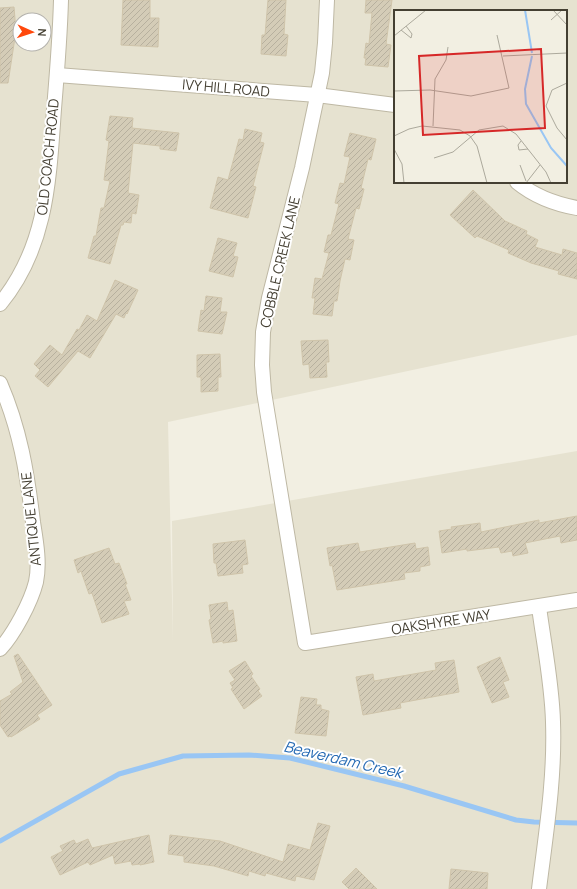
<svg xmlns="http://www.w3.org/2000/svg" width="577" height="889" viewBox="0 0 577 889" font-family="Manrope,sans-serif">
	<style>
		.residential { fill: #e6e2d0; fill-rule: evenodd }
		.lines { fill: none; stroke-linecap: round; stroke-linejoin: round }
		.stream { stroke: #99c6f4; stroke-width: 5 }
		.building { fill: url(#building-hatch); stroke: #cfc4aa }
		.minor-casing { stroke: #beb8a4; stroke-width: 16 }
		.minor { stroke: #fff; stroke-width: 14 }
		.labels { text-anchor: middle; stroke-width: 4; stroke-linejoin: round; paint-order: stroke }
		.street-label { font-size: 14px; fill: #443f32; stroke: #fff }
		.water-label { font-size: 15px; font-style: italic; fill: #276bb4; stroke: #fff }
		.inset-river { fill: none; stroke: #99c6f4; stroke-width: 2 }
		.inset-road { fill: none; stroke: #aca99c; stroke-width: 1 }
		.view { fill: #d62828; fill-opacity: 0.15; stroke: #d62828; stroke-width: 2 }
		.inset-edge { fill: none; stroke: #443f32; stroke-width: 2 }
	</style>
	<defs>
		<pattern id="building-hatch" width="6" height="6" patternUnits="userSpaceOnUse"><rect width="6" height="6" fill="#d4ccb7"/><path d="M-1 1l2-2M0 6l6-6M5 7l2-2" fill="none" stroke="#b7b09e"/></pattern>
	</defs>
	<rect width="100%" height="100%" fill="#f2efe2"/>
	<path class="residential" d="M0,0H577V335L168,422L173,642L172,521L577,451V889H0ZM395,11H566V182H395ZM20,20H44V44H20Z"/>
	<g class="lines">
		<polyline class="stream" points="0,841 119,774 183,756 249,755 290,758 404,786 516,820 534,822 577,823"/>
	</g>
	<g class="building">
		<polygon points="123,0 150,0 150,18 159,18 158,47 121,45"/>
		<polygon points="268,0 286,0 284,34 288,35 286,56 261,54 262,35 265,35"/>
		<polygon points="366,0 392,0 386,44 391,45 388,67 365,65 366,58 364,58 366,43 369,44 372,13 365,13"/>
		<polygon points="14,7 16,31 8,83 0,83 0,8"/>
		<polygon points="110,116 133,118 132,128 179,133 176,151 160,149 160,146 133,143 128,193 139,195 136,214 132,213 131,223 124,222 123,225 121,225 110,264 88,258 94,236 96,236 101,208 104,208 110,181 104,180 109,141 106,140"/>
		<polygon points="245,129 262,133 260,142 264,143 253,186 256,187 248,218 210,208 218,177 228,180 239,139 243,140"/>
		<polygon points="350,133 376,139 371,160 368,159 361,188 364,189 359,209 356,208 348,239 354,240 350,260 345,259 340,281 337,301 334,301 332,316 313,314 315,298 312,298 315,278 322,279 329,253 324,252 328,235 331,235 339,204 335,203 340,183 344,184 350,157 344,156"/>
		<polygon points="473,190 505,221 527,231 526,234 538,240 535,247 562,255 563,249 577,253 577,279 558,274 559,271 531,263 508,253 509,250 477,236 475,238 450,215"/>
		<polygon points="218,238 237,243 233,256 238,257 233,277 209,271"/>
		<polygon points="115,280 138,290 127,314 126,313 124,318 116,314 90,358 78,351 48,387 35,376 40,370 34,364 50,345 62,355 77,329 79,330 87,315 97,321"/>
		<polygon points="206,296 222,298 220,312 227,312 222,334 198,331 201,310 204,311"/>
		<polygon points="328,340 329,362 326,362 327,377 310,378 309,364 303,365 301,341"/>
		<polygon points="220,354 221,377 218,377 218,391 201,392 201,377 197,377 197,355"/>
		<polygon points="577,516 577,540 561,543 560,536 525,543 528,553 513,556 512,551 501,553 499,547 467,551 467,549 442,553 439,531 452,529 451,527 480,523 481,532 539,520 539,523"/>
		<polygon points="245,540 248,564 242,565 243,573 218,576 216,563 214,563 213,544"/>
		<polygon points="358,543 360,552 415,543 416,549 428,547 430,565 420,567 420,571 404,573 405,579 337,590 332,565 330,566 327,548"/>
		<polygon points="109,548 115,564 119,563 127,584 125,584 131,600 124,601 129,614 102,623 92,593 89,594 81,571 78,573 74,560"/>
		<polygon points="227,602 228,611 233,610 237,641 223,643 223,641 213,643 209,620 211,619 209,605"/>
		<polygon points="18,654 52,705 37,715 40,719 11,737 10,736 8,737 0,725 0,701 12,694 10,692 23,682 14,656"/>
		<polygon points="500,657 509,680 503,682 509,697 492,703 477,667"/>
		<polygon points="454,660 459,692 400,703 401,708 363,715 356,677 373,674 374,681 436,670 435,663"/>
		<polygon points="245,661 253,674 251,676 260,689 258,691 262,696 244,709 231,689 233,688 230,683 235,680 229,671"/>
		<polygon points="301,697 317,699 316,705 321,705 321,709 329,711 326,736 295,733"/>
		<polygon points="318,823 330,826 314,880 296,876 295,881 266,873 265,876 249,871 248,876 214,866 184,862 184,856 168,854 170,835 220,841 283,862 288,844 310,850"/>
		<polygon points="149,835 154,862 140,865 140,864 132,865 131,861 115,864 113,855 90,865 88,862 60,875 51,857 63,851 60,846 74,840 76,844 88,839 92,848"/>
		<polygon points="356,868 377,889 349,889 342,882"/>
		<polygon points="451,869 488,873 487,889 449,889"/>
	</g>
	<g class="lines">
		<defs>
			<g id="minor">
				<polyline points="327,0 325,43 322,73 302,168 269,298 263,332 262,365 264,392 305,643 577,600"/>
				<polyline points="57,75 317,95 395,105"/>
				<path d="M517,182C534,196 555,204 577,208"/>
				<path d="M0,304C47,247 49,180 54,109C57,73 60,37 61,0"/>
				<path d="M0,383C20,429 27,472 33,522C36,541 40,563 36,582C31,602 14,634 0,649"/>
				<path d="M539,607C544,645 552,683 553,722C555,778 546,833 539,889"/>
			</g>
		</defs>
		<use href="#minor" class="minor-casing"/>
		<use href="#minor" class="minor"/>
	</g>
	<g class="labels">
		<g class="street-label">
			<text transform="translate(226 88) rotate(5)" y="5">IVY HILL ROAD</text>
			<text transform="translate(48 157) rotate(-84)" y="5">OLD COACH ROAD</text>
			<text transform="translate(280 262) rotate(-77)" y="5">COBBLE CREEK LANE</text>
			<text transform="translate(31 519) rotate(-96)" y="5">ANTIQUE LANE</text>
			<text transform="translate(441 622) rotate(-9)" y="5">OAKSHYRE WAY</text>
		</g>
		<g class="water-label">
			<text transform="translate(343 760) rotate(13)" y="5">Beaverdam Creek</text>
		</g>
	</g>
	<g transform="translate(394 10)">
		<rect width="173" height="173" fill="#f2efe2"/>
		<path class="inset-river" d="M131,0L138,43M138,46L131,79L132,94L157,138L173,156"/>
		<path class="inset-road" d="M159,0L173,15M157,10L168,0M7,20L17,28L18,24L12,16M0,26L32,0M109,46L173,43M173,73L158,80L152,96L163,118L173,130M0,81L36,80L77,86L115,78L103,25M39,116L41,69L52,50L54,37M0,126L15,119L28,116L66,120L76,126L83,136L93,173M127,131L124,135L125,140L134,139M0,139L8,154L10,173M40,148L59,142L85,120L109,116L122,124L152,162L157,173M126,155L132,171M132,173L146,155"/>
		<path class="view" d="M147,39L151,118L29,125L25,46Z"/>
		<rect width="173" height="173" class="inset-edge"/>
	</g>
	<g transform="translate(32 32) rotate(93)"><circle r="19" fill="#ffffff" stroke="#b4b2ad"/>
	<path d="M0-3L7 15L0 10L-7 15Z" fill="#ff480c"/>
	<text y="-6" font-size="11" font-weight="bold" text-anchor="middle" fill="#443f32">N</text>
	</g>
</svg>
